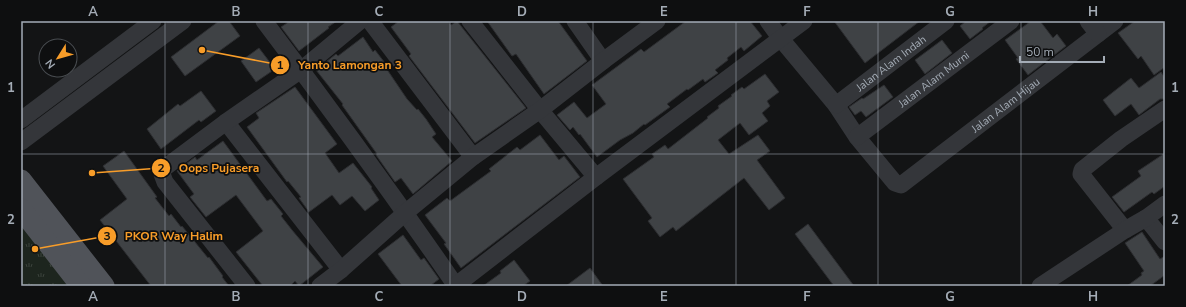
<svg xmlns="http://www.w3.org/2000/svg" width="1186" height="307" viewBox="0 0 1186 307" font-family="'Nunito Sans',sans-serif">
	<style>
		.park { fill: url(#park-tufts) }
		.building { fill: #3f4245; stroke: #2d2e31 }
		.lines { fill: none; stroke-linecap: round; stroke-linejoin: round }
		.minor { stroke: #34363a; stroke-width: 17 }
		.major { stroke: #505359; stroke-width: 21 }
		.grid { fill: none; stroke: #a4acb6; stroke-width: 1; stroke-opacity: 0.55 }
		.labels { text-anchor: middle; stroke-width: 3.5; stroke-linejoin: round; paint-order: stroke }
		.street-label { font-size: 11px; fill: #a4acb6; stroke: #0e0f10 }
		.leader { fill: none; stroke: #f89d29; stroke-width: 1.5 }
		.callout-dot { fill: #f89d29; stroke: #0e0f10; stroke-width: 1.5 }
		.mark-label { font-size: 12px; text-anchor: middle; font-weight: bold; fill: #111 }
		.callout-label { font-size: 12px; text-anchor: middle; font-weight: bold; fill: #f89d29; stroke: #0e0f10; stroke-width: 3.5; stroke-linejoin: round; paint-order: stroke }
		.neatline { fill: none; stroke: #a4acb6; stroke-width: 1.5 }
		.grid-label { font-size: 13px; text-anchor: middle; font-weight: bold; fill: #a4acb6 }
	</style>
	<defs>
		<pattern id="park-tufts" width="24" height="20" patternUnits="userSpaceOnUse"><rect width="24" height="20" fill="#1d251e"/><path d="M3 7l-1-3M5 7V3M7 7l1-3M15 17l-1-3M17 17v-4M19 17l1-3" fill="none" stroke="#3b423c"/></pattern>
	</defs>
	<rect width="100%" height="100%" fill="#131415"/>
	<polygon class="park" points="21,212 78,286 21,286"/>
	<g class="building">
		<polygon points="219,21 229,21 240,36 185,76 171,57"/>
		<polygon points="290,21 337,21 328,27 329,28 299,51 281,27"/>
		<polygon points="399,21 448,21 451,25 457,21 526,108 475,143 409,56 411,54 391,27"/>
		<polygon points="487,21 558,21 587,61 544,94 516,54 512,56"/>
		<polygon points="686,21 750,21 762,36 744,51 741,47 727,58 728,60 715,70 718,73 705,82 703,79 688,90 687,89 667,104 670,107 645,125 644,124 633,133 620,140 597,157 580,134 579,135 573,127 570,130 557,115 574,102 587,118 606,104 592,85 641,49 644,52"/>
		<polygon points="834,21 920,21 865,63"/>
		<polygon points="966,21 991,21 982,28 983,29 970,39 960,26"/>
		<polygon points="1031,21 1040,21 1053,38 1057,34 1066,46 1028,75 1016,59 1018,58 1005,40"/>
		<polygon points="1135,21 1165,21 1165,67 1154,75 1141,56 1138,59 1118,33"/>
		<polygon points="363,37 373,52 375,50 388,67 386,68 407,99 417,110 418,109 426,119 436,134 432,137 452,161 413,194 401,178 395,182 376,155 377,154 342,105 343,104 316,70 336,54 338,56"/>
		<polygon points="942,40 952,53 925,74 915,60"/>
		<polygon points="259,48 275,69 256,82 241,61"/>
		<polygon points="1161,72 1165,78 1165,99 1160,99 1139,115 1131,104 1115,116 1103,100 1131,78 1139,88"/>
		<polygon points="765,74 779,92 767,101 770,106 762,113 768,121 749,135 740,123 718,140 729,154 758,135 770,151 757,160 785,198 769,210 744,178 676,231 673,227 660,237 648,221 652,218 623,179 654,157 652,154 665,145 668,149 708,118 707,117 719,108 718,106 732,96 731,95 742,87 744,89"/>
		<polygon points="884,85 893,97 866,117 861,111 855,115 849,107 862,98 863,99"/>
		<polygon points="295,87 337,144 325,153 339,173 353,163 372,187 371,188 379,200 365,211 352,196 340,205 332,195 309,212 299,198 301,197 288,181 287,182 247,127 259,118 256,113"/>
		<polygon points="201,91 216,111 201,122 199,120 161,149 147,129 178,104 180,106"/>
		<polygon points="540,135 559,160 564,156 580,177 461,268 444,244 446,243 425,215 447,198 450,201 491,171 489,169 517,147 520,150"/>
		<polygon points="223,141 267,201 271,199 283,214 281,216 292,230 323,267 299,286 295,281 290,286 263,286 236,252 263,231 236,195 206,217 190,197 194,194 177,171 195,157 197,160"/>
		<polygon points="124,151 157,197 155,198 169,216 171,214 181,227 182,226 208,258 209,257 223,276 222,277 229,286 151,286 100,220 127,199 103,166"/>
		<polygon points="1165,153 1165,186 1154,194 1152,192 1124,212 1112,197 1141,176 1138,171"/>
		<polygon points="808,224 854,286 834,286 795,234"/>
		<polygon points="1142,232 1160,259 1165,256 1165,275 1150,286 1127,286 1142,275 1141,273 1144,271 1125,243"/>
		<polygon points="403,235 421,260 424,258 439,279 430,286 402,286 378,254"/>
		<polygon points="514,260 530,281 523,286 483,286 501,273 500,271"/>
		<polygon points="590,268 603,286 566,286"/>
	</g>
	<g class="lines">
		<g class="minor">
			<path d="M264,21C330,108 394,196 456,286"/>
			<polyline points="370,21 473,157"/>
			<polyline points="470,21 540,110 596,177"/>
			<polyline points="575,21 603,61"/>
			<path id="s1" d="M768,21L781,39L836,105L857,137L895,183L901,185L1115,21"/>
			<polyline points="1088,21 1098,34"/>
			<path id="s2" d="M836,105L946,21"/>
			<polyline points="21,120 153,21"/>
			<polyline points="226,122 341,270"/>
			<path id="s3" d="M857,137L1011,21"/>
			<polyline points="21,142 183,21"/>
			<polyline points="1146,218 1165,242"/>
			<polyline points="1125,230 1081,174 1082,170 1121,139 1165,109"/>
			<polyline points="247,286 165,182 162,174 163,169 226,122 301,70 360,21"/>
			<polyline points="320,286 341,270 405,213 473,157 540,110 603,61 657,21"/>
			<polyline points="455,286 596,177 804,21"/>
			<polyline points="1040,286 1125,230 1146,218 1165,204"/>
		</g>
		<g class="major">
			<polyline points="21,180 104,286"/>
			<polyline points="21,209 81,286"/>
		</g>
	</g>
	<path class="grid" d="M165,21V286M308,21V286M450,21V286M593,21V286M736,21V286M878,21V286M1021,21V286M21,154H1165"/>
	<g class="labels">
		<g class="street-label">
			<text dy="4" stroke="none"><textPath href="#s2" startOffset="69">Jalan Alam Indah</textPath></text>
			<text dy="4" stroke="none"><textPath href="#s3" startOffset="96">Jalan Alam Murni</textPath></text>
			<text dy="4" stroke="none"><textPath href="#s1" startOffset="344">Jalan Alam Hijau</textPath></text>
		</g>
	</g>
	<path class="leader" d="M202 50L280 65M92 173L161 168M35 249L107 236"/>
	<g class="callout-dot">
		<circle cx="202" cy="50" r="4"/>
		<circle cx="92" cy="173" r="4"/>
		<circle cx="35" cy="249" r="4"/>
		<circle cx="280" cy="65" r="10"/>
		<circle cx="161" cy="168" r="10"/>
		<circle cx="107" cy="236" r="10"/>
	</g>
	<g class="mark-label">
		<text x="280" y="69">1</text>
		<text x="161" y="172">2</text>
		<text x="107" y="240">3</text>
	</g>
	<g class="callout-label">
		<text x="350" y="69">Yanto Lamongan 3</text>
		<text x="219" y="172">Oops Pujasera</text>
		<text x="174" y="240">PKOR Way Halim</text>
	</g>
	<rect width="1186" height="307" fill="none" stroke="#0e0f10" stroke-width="44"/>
	<g transform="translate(58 58) rotate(233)"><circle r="19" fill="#0e0f10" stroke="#4a4e52"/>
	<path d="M0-3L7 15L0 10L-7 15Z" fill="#f89d29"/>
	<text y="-6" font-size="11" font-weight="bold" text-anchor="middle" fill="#a4acb6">N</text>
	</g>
	<path d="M1020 56v6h84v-6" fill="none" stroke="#a4acb6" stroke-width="2"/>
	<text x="1026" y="56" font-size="12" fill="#a4acb6" stroke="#0e0f10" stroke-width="3" paint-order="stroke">50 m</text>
	<rect x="22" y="22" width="1142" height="263" class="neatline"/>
	<g class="grid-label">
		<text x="93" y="16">A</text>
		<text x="236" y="16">B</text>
		<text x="379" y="16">C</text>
		<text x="522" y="16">D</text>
		<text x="664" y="16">E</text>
		<text x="807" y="16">F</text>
		<text x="950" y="16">G</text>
		<text x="1093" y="16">H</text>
		<text x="11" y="92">1</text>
		<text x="1175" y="92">1</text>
		<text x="11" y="224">2</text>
		<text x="1175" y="224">2</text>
		<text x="93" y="301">A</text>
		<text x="236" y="301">B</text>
		<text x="379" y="301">C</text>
		<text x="522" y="301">D</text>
		<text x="664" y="301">E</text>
		<text x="807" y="301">F</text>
		<text x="950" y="301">G</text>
		<text x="1093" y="301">H</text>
	</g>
</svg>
